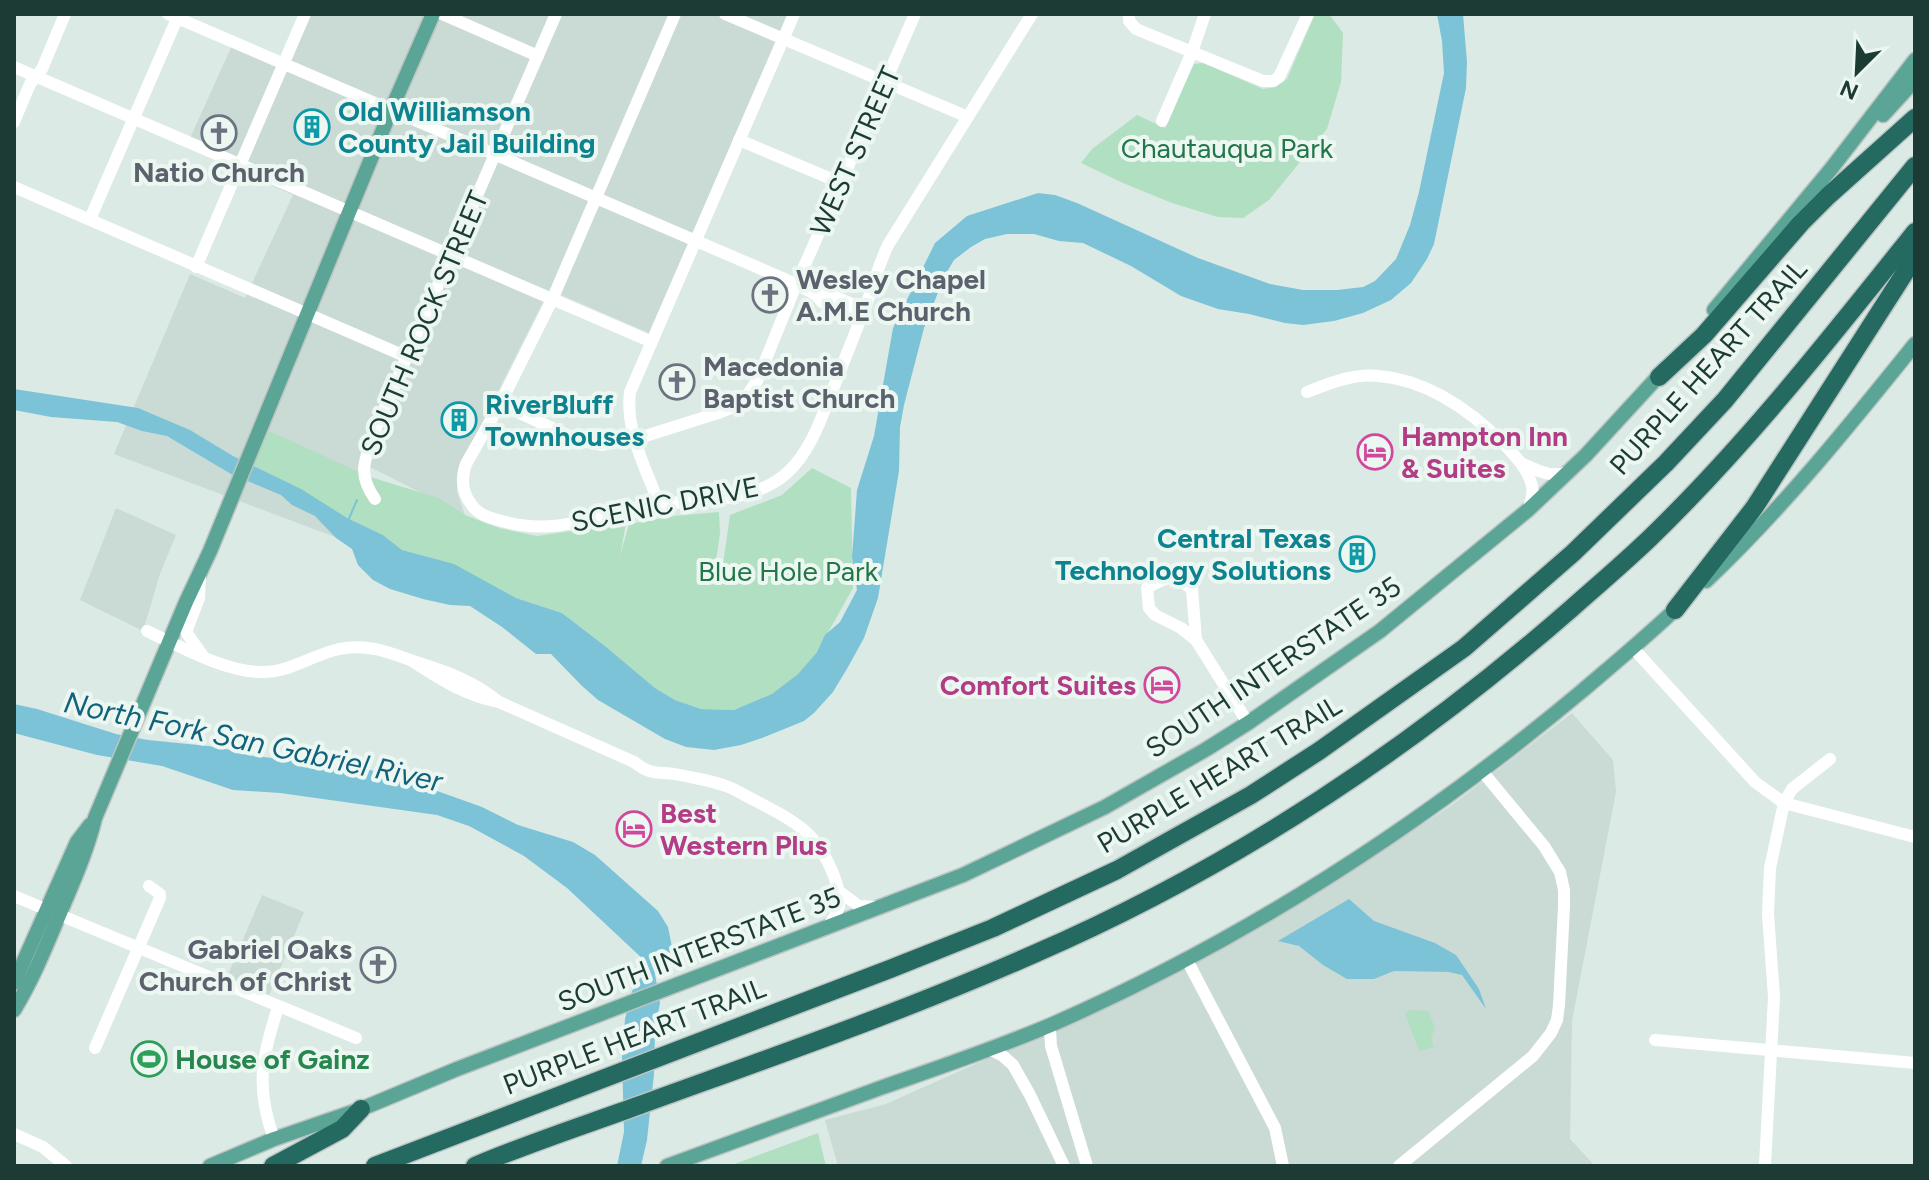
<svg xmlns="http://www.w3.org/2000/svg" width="1929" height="1180" viewBox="0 0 1929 1180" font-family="Figtree,sans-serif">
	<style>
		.built { fill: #cadad4 }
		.green { fill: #b1dfc1 }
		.water { fill: #7cc3d7 }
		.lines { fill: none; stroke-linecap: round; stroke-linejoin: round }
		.stream { stroke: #7cc3d7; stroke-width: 2 }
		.major-casing { stroke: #bbc4c2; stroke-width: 17 }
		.highway-casing { stroke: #bbc4c2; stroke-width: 21 }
		.minor { stroke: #fff; stroke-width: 12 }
		.major { stroke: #5ba597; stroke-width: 14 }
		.highway { stroke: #256a60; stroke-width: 18 }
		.labels { text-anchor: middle; stroke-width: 8; stroke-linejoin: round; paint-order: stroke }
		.culture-label { font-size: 28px; font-weight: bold; fill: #0d838f; stroke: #ecf7f2; text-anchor: start }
		.park-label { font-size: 28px; fill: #227648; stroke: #ecf7f2 }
		.street-label { font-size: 28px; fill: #1c3b35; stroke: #ecf7f2 }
		.worship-label { font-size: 28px; font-weight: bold; fill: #5b616d; stroke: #ecf7f2; text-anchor: start }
		.hotel-label { font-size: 28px; font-weight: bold; fill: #b23c85; stroke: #ecf7f2; text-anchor: start }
		.leisure-label { font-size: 28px; font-weight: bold; fill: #27864d; stroke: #ecf7f2; text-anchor: start }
		.water-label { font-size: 30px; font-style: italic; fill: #11637d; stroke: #ecf7f2 }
	</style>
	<rect width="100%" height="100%" fill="#dceae5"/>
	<g class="built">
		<polygon points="309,14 789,14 651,334 559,294 548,292 461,465 457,491 465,515 370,467 335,537 114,454 190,274 245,298 293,195 186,147 234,41 286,63"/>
		<polygon points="116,508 176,535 160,574 143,631 80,600"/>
		<polygon points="1572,713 1613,760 1616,792 1572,1021 1570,1139 1595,1166 838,1166 825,1120 886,1104 1175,975 1344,876 1452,805"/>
		<polygon points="262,895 304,912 269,995 227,977"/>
	</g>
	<g class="green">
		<polygon points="1315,14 1329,14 1343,33 1341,82 1327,129 1269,200 1243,218 1218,217 1172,203 1123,183 1081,163 1092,149 1137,115 1165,128 1194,64 1203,63 1263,89 1276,87 1287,79"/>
		<polygon points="267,430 370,477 439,498 465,515 499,528 537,536 626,523 620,556 629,524 674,516 719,512 720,534 712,585 722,571 730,515 782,495 812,468 851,488 853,588 817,652 798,674 773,694 734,710 701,709 675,700 655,688 605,646 562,613 516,598 434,559 402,550 383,535 251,474"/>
		<polygon points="1410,1010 1428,1011 1435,1028 1431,1038 1434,1047 1419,1051 1405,1013"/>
		<polygon points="818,1133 826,1166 729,1166"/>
	</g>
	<g class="water">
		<polygon points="1437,14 1463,14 1467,62 1466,88 1434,244 1427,259 1411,283 1391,300 1363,313 1334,321 1303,325 1285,323 1249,314 1218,309 1181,296 1131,266 1083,243 1059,241 1034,234 1007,234 985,239 971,247 954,260 945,275 924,328 904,405 900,427 899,471 878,598 864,638 848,667 833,692 814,713 804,721 762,738 741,745 714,750 686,747 665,739 598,700 581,685 551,654 536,654 502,627 470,606 450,605 423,599 390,589 373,580 358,565 352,549 336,538 315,516 292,505 281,495 231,474 167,436 142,431 117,422 51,417 14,410 14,389 138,408 190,430 233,456 301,489 347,518 383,535 402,550 454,564 516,598 562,613 605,646 655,688 675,700 701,709 734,710 772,694 798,674 817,652 825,635 840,622 857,590 852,557 857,490 874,436 893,328 935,243 967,216 1038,193 1055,195 1077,203 1198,258 1270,284 1303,290 1337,290 1363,287 1375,281 1396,259 1410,225 1419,192 1444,73 1442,41"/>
		<polygon points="14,704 37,709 116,734 148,740 218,747 253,756 358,767 398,777 482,807 518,825 573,842 595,855 658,911 668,927 673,952 655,974 660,1003 655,1030 654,1074 647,1140 641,1166 617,1166 624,1132 622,1058 625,1019 632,991 642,976 645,961 567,888 524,856 469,826 437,815 280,793 233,790 162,766 97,755 14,733"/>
		<polygon points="1349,899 1374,921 1435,943 1456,955 1479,989 1486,1009 1462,975 1449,972 1394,971 1374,979 1347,979 1323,965 1299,946 1278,941"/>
	</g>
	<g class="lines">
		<polyline class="stream" points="348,521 357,500"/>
		<defs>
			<g id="major">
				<polyline points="1883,115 1915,80"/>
				<polyline points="1714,310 1831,169 1915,60"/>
				<path d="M1706,581C1783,508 1849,426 1915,344"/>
				<polyline points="14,983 77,842 90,825"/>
				<path d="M14,1010C33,979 46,946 60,913C73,882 87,851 95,818L186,602L210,551L391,110L433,14"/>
				<polyline points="210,1166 274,1139 361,1109 457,1069 963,875 1105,807 1205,750 1248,723 1380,631 1528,510 1586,455 1665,369"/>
				<path d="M667,1166C739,1140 811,1113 883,1087C940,1067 997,1048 1053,1024C1244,940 1422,825 1582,691C1616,662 1650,634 1682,603"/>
			</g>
			<g id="highway">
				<polyline points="1659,377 1704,335 1801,223 1828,196 1915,118"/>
				<polyline points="1675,610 1754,508 1915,257"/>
				<polyline points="273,1166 342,1129 361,1109"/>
				<polyline points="375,1166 890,969 993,928 1117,870 1251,795 1319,751 1464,648 1573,553 1666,463 1725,400 1915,166"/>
				<path d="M475,1166C529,1143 585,1125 640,1105C772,1057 905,1011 1034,954C1230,869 1411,749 1572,608C1598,585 1625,562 1650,538C1747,444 1831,337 1915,232"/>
			</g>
		</defs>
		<use href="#major" class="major-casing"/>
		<use href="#highway" class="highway-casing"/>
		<g class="minor">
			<polyline points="168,14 787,280 815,294 822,302 861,319"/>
			<polyline points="442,14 538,56"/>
			<path d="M675,14L552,300L500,404L466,464C461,478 462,492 471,504C478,515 490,518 502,521C553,536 591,517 640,507C688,497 747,508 787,473C808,454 819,425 829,399C841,369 853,339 865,308C873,287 878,266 888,245L1032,14"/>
			<polyline points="725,14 968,117"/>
			<polyline points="1129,14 1129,21 1136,29 1263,81 1273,81 1279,77 1308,14"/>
			<polyline points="14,67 652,342"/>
			<polyline points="1162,121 1192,52 1205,14"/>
			<polyline points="14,122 30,84 42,69 65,14"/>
			<polyline points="739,140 841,183"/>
			<polyline points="14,187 407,357"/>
			<polyline points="90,219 179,14"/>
			<polyline points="196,267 305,14"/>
			<polyline points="815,294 826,293 864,309"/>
			<path d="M1307,392C1330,383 1354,373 1379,376C1428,380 1471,411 1505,445C1516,457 1528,469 1532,486C1534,494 1531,501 1528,510"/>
			<polyline points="500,404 578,440 601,445 636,439 721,412 736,406 744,400 757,381 796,285 915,14"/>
			<path d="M1521,463C1539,471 1551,479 1570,471"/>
			<path d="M375,499C354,470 368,454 378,423L556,14"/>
			<path d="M659,504C646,468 625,431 630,392L794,14"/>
			<polyline points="200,574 199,598 186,632 203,656"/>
			<path d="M147,631C179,646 227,673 263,672C291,672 312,655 339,649C368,643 390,653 416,662C447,672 474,681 499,702"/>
			<path d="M1196,640L1192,589C1171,574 1168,576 1147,588L1149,608L1155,615L1181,628L1196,640L1248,723"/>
			<polyline points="1633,648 1755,782 1784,803 1915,837"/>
			<path d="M412,661C440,679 466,696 499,702L634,762C654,778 660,770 680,775C694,778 709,780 723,785C734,788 745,796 756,801C796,822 817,832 834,876C842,898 843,909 827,927"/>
			<polyline points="840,892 859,906 879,907"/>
			<polyline points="14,896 356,1038"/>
			<polyline points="1187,960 1275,1128 1283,1166"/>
			<polyline points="1052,1024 1050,1029 1051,1046 1087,1166"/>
			<polyline points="1655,1040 1915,1063"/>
			<polyline points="95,1048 160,898 160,894 149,886"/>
			<polyline points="989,1049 1003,1056 1013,1065 1030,1095 1064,1166"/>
			<polyline points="14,1134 43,1147 66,1166"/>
			<path d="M274,1139C255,1086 262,1059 278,1007"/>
			<polyline points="1765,1165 1774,997 1768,914 1770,868 1784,803 1792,789 1830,759"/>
			<polyline points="1399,1166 1533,1056 1551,1033 1557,1020 1559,1005 1564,907 1564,890 1560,872 1544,846 1482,771"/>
		</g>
		<use href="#major" class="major"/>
		<use href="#highway" class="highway"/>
	</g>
	<defs>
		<symbol id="building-ring" viewBox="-11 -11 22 22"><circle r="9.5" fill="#ecf7f2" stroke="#0f9aa8" stroke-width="1.5"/><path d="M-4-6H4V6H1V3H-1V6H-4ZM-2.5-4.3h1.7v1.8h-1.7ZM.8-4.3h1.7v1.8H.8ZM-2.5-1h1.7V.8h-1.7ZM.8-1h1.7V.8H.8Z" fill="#0f9aa8"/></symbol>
		<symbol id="church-ring" viewBox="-11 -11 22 22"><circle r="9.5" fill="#ecf7f2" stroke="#6b7280" stroke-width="1.5"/><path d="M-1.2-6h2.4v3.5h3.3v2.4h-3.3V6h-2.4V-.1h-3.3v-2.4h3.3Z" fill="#6b7280"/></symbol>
		<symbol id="hotel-ring" viewBox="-11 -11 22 22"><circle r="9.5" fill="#ecf7f2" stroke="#d1479c" stroke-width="1.5"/><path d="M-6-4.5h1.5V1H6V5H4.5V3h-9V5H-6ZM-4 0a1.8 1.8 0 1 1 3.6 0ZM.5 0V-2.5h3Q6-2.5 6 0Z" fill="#d1479c"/></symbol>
		<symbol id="stadium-ring" viewBox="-11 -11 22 22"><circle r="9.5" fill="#ecf7f2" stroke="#2e9e5b" stroke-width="1.5"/><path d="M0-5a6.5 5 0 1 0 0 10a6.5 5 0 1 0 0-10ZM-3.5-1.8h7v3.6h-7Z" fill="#2e9e5b"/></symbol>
	</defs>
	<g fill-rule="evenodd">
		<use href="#building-ring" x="292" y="107" width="40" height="40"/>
		<use href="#church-ring" x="199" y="113" width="40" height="40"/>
		<use href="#church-ring" x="750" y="275" width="40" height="40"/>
		<use href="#church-ring" x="657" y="362" width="40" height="40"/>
		<use href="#building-ring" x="439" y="400" width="40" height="40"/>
		<use href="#hotel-ring" x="1355" y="432" width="40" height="40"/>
		<use href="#building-ring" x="1337" y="534" width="40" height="40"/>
		<use href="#hotel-ring" x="1142" y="665" width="40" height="40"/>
		<use href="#hotel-ring" x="614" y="809" width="40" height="40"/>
		<use href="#church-ring" x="358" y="945" width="40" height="40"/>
		<use href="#stadium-ring" x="129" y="1039" width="40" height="40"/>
	</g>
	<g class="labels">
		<g class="culture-label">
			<text x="338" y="121">Old Williamson<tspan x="338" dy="32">County Jail Building</tspan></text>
			<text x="485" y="414">RiverBluff<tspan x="485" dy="32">Townhouses</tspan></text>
			<text x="1331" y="548" text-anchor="end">Central Texas<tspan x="1331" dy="32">Technology Solutions</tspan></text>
		</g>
		<g class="park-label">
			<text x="1227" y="158">Chautauqua Park</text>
			<text x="788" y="581">Blue Hole Park</text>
		</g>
		<g class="street-label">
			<text transform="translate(855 151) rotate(-66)" y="10">WEST STREET</text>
			<text transform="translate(424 323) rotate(-67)" y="10">SOUTH ROCK STREET</text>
			<text transform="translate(1708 367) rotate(-48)" y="10">PURPLE HEART TRAIL</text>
			<text transform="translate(665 504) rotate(-11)" y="10">SCENIC DRIVE</text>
			<text transform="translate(1273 667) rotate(-34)" y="10">SOUTH INTERSTATE 35</text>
			<text transform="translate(1219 774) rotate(-31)" y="10">PURPLE HEART TRAIL</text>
			<text transform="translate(699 949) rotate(-21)" y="10">SOUTH INTERSTATE 35</text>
			<text transform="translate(634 1036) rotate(-21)" y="10">PURPLE HEART TRAIL</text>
		</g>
		<g class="worship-label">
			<text x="219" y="182" text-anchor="middle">Natio Church</text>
			<text x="796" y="289">Wesley Chapel<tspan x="796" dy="32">A.M.E Church</tspan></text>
			<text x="703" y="376">Macedonia<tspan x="703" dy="32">Baptist Church</tspan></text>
			<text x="352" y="959" text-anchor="end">Gabriel Oaks<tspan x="352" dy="32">Church of Christ</tspan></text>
		</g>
		<g class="hotel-label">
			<text x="1401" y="446">Hampton Inn<tspan x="1401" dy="32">&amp; Suites</tspan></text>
			<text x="1136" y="695" text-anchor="end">Comfort Suites</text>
			<text x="660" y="823">Best<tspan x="660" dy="32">Western Plus</tspan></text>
		</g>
		<g class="leisure-label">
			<text x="175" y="1069">House of Gainz</text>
		</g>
		<g class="water-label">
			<text transform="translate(253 742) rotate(12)" y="10">North Fork San Gabriel River</text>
		</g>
	</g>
	<rect width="1929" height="1180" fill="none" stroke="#1c3b35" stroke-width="32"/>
	<g transform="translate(1857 72) rotate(204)" stroke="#ecf7f2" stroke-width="6" paint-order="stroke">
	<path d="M0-6L14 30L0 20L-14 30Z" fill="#1c3b35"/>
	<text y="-12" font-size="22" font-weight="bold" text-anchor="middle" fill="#1c3b35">N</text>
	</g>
</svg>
